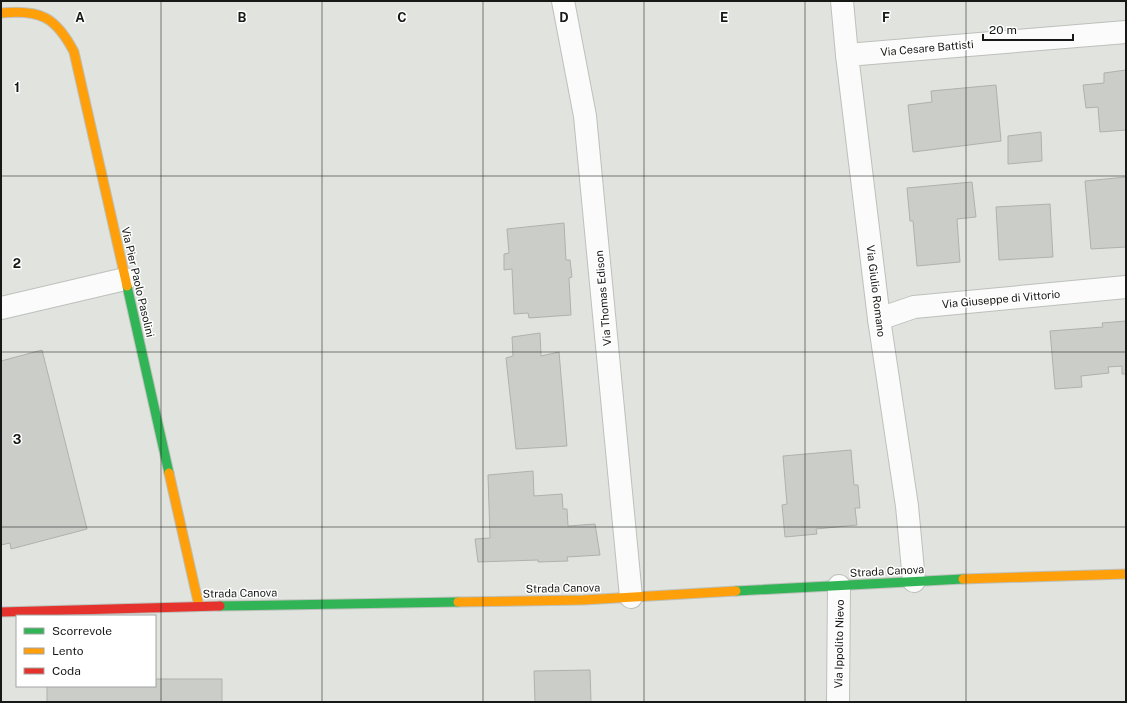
<svg xmlns="http://www.w3.org/2000/svg" width="1127" height="703" viewBox="0 0 1127 703" font-family="'Public Sans',sans-serif">
	<style>
		.building { fill: #cbcdc9; stroke: #afb1ad }
		.lines { fill: none; stroke-linecap: round; stroke-linejoin: round }
		.street-casing { stroke: #bdc0bb; stroke-width: 24 }
		.fast-casing { stroke: #bdc0bb; stroke-width: 11 }
		.slow-casing { stroke: #bdc0bb; stroke-width: 11 }
		.jam-casing { stroke: #bdc0bb; stroke-width: 11 }
		.street { stroke: #fafbfa; stroke-width: 22 }
		.fast { stroke: #30b455; stroke-width: 9 }
		.slow { stroke: #ff9f0a; stroke-width: 9 }
		.jam { stroke: #e5322d; stroke-width: 9 }
		.grid { fill: none; stroke: #171916; stroke-width: 1; stroke-opacity: 0.55 }
		.labels { text-anchor: middle; stroke-width: 3; stroke-linejoin: round; paint-order: stroke }
		.street-label { font-size: 11px; fill: #171916; stroke: #fff }
		.grid-label { font-size: 13px; text-anchor: middle; font-weight: bold; fill: #171916; stroke: #fff; stroke-width: 3; stroke-linejoin: round; paint-order: stroke }
	</style>
	<rect width="100%" height="100%" fill="#e1e4de"/>
	<g class="building">
		<polygon points="1126,70 1126,130 1100,132 1098,107 1086,108 1083,85 1104,83 1104,73"/>
		<polygon points="996,85 1001,141 913,152 908,105 932,102 931,91"/>
		<polygon points="1041,132 1042,161 1008,164 1008,136"/>
		<polygon points="1126,177 1126,247 1091,249 1085,181"/>
		<polygon points="972,182 976,217 957,219 960,262 917,266 913,221 910,221 907,188"/>
		<polygon points="1050,204 1053,257 999,260 996,207"/>
		<polygon points="564,223 566,260 570,260 572,277 569,278 571,315 529,318 528,313 514,314 512,269 504,270 504,254 509,253 507,229"/>
		<polygon points="1126,321 1126,374 1122,374 1122,366 1108,367 1109,373 1081,376 1082,387 1055,389 1050,331 1103,327 1102,323"/>
		<polygon points="540,333 541,356 559,352 567,446 516,449 506,358 513,356 512,337"/>
		<polygon points="42,350 87,529 11,549 10,543 1,545 1,361"/>
		<polygon points="851,450 854,485 858,485 860,508 855,508 857,525 816,529 817,534 785,537 782,505 787,504 783,456"/>
		<polygon points="533,471 534,496 562,494 563,509 567,509 568,526 595,524 600,555 567,557 568,561 538,562 538,560 478,562 475,539 490,538 488,475"/>
		<polygon points="590,670 591,702 535,702 534,671"/>
		<polygon points="155,679 222,679 222,702 47,702 47,686 155,686"/>
	</g>
	<g class="lines">
		<defs>
			<g id="street">
				<polyline points="563,1 585,116 631,597"/>
				<polyline points="842,1 847,55 879,319 907,506 914,581"/>
				<polyline points="847,55 1126,32"/>
				<polyline points="1,308 125,279"/>
				<polyline points="879,319 914,307 1126,287"/>
				<polyline points="838,702 839,586"/>
			</g>
			<g id="fast">
				<polyline points="127,286 169,473"/>
				<polyline points="736,591 963,579"/>
				<polyline points="220,606 458,602"/>
			</g>
			<g id="slow">
				<path d="M1,13C40,9 56,17 74,52L127,286"/>
				<polyline points="169,473 199,606"/>
				<polyline points="963,579 1126,574"/>
				<polyline points="458,602 583,600 736,591"/>
			</g>
			<polyline id="jam" points="1,612 220,606"/>
		</defs>
		<use href="#street" class="street-casing"/>
		<use href="#fast" class="fast-casing"/>
		<use href="#slow" class="slow-casing"/>
		<use href="#jam" class="jam-casing"/>
		<use href="#street" class="street"/>
		<use href="#fast" class="fast"/>
		<use href="#slow" class="slow"/>
		<use href="#jam" class="jam"/>
	</g>
	<path class="grid" d="M161,1V702M322,1V702M483,1V702M644,1V702M805,1V702M966,1V702M1,176H1126M1,352H1126M1,527H1126"/>
	<g class="labels">
		<g class="street-label">
			<text transform="translate(927 48) rotate(-5)" y="4">Via Cesare Battisti</text>
			<text transform="translate(138 282) rotate(77)" y="4">Via Pier Paolo Pasolini</text>
			<text transform="translate(876 291) rotate(83)" y="4">Via Giulio Romano</text>
			<text transform="translate(603 298) rotate(-95)" y="4">Via Thomas Edison</text>
			<text transform="translate(1001 299) rotate(-5)" y="4">Via Giuseppe di Vittorio</text>
			<text transform="translate(887 571) rotate(-3)" y="4">Strada Canova</text>
			<text transform="translate(563 588) rotate(-1)" y="4">Strada Canova</text>
			<text transform="translate(240 593) rotate(-1)" y="4">Strada Canova</text>
			<text transform="translate(839 644) rotate(-89)" y="4">Via Ippolito Nievo</text>
		</g>
	</g>
	<g class="grid-label">
		<text x="80" y="22">A</text>
		<text x="242" y="22">B</text>
		<text x="402" y="22">C</text>
		<text x="564" y="22">D</text>
		<text x="724" y="22">E</text>
		<text x="886" y="22">F</text>
		<text x="17" y="92">1</text>
		<text x="17" y="268">2</text>
		<text x="17" y="444">3</text>
	</g>
	<rect width="1127" height="703" fill="none" stroke="#171916" stroke-width="4"/>
	<rect x="16" y="615" width="140" height="72" fill="#ffffff" stroke="#a2a3a2"/>
	<rect x="24" y="628" width="20" height="6" fill="#30b455" stroke="#a2a3a2"/>
	<text x="52" y="635" font-size="12" fill="#171916">Scorrevole</text>
	<rect x="24" y="648" width="20" height="6" fill="#ff9f0a" stroke="#a2a3a2"/>
	<text x="52" y="655" font-size="12" fill="#171916">Lento</text>
	<rect x="24" y="668" width="20" height="6" fill="#e5322d" stroke="#a2a3a2"/>
	<text x="52" y="675" font-size="12" fill="#171916">Coda</text>
	<path d="M983 34v6h90v-6" fill="none" stroke="#171916" stroke-width="2"/>
	<text x="989" y="34" font-size="12" fill="#171916" stroke="#ffffff" stroke-width="3" paint-order="stroke">20 m</text>
</svg>
